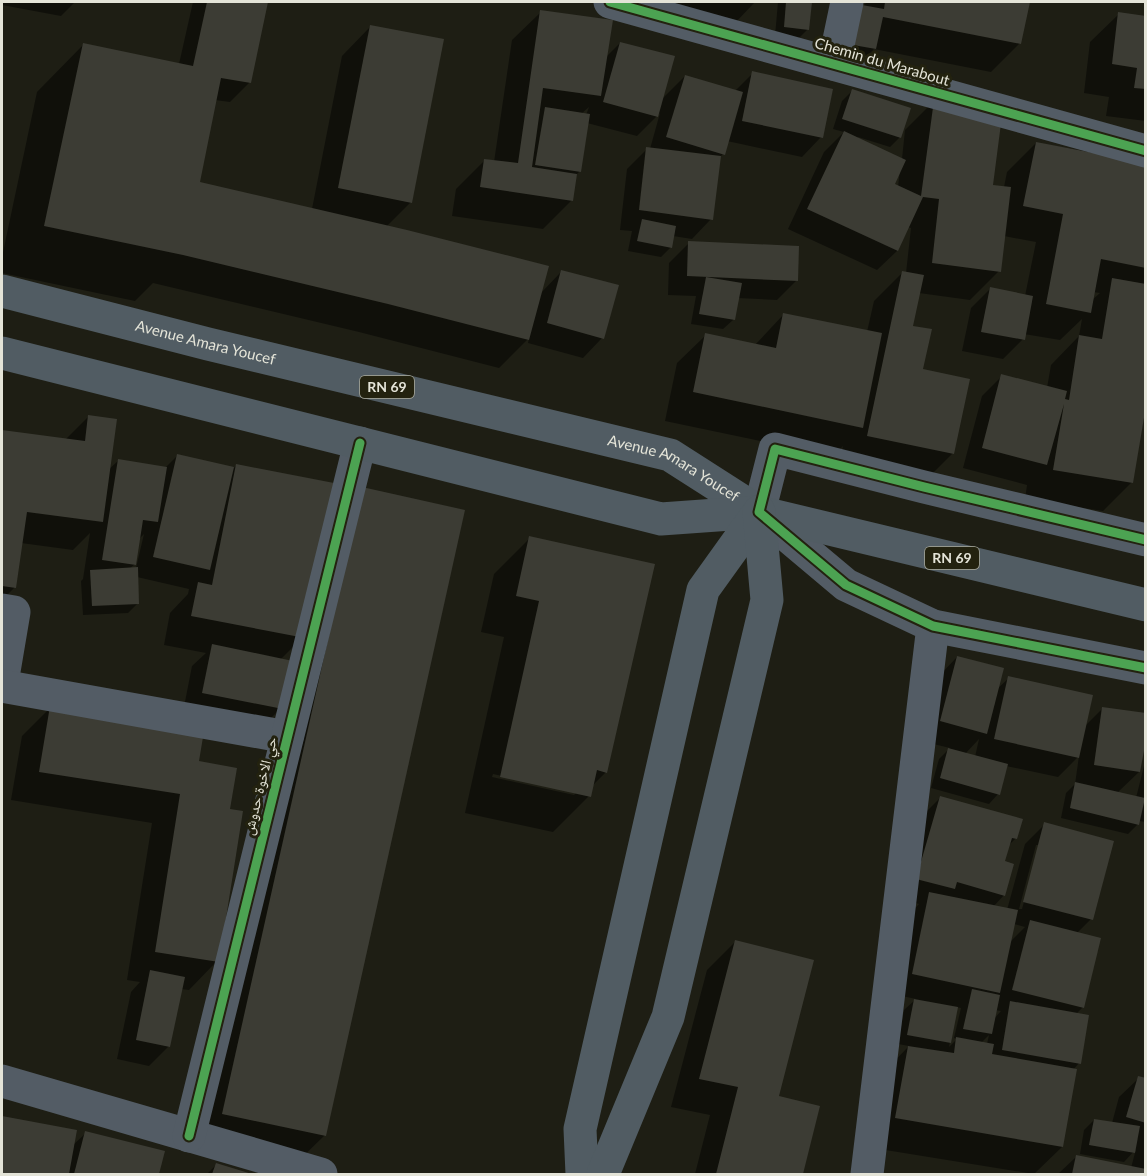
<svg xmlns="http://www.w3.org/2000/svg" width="1147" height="1176" viewBox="0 0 1147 1176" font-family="Lato,'Noto Naskh Arabic',sans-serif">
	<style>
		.shadow { fill: #0007; fill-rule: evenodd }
		.building { fill: #3c3c34 }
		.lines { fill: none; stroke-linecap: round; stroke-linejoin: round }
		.minor { stroke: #535c65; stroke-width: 33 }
		.major { stroke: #515c63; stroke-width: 33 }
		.cycleway-casing { stroke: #23220f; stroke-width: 13 }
		.cycleway { stroke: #4ca352; stroke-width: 9 }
		.labels { text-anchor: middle; stroke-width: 6; stroke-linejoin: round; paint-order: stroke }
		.shield { fill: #23220f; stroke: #aaaa9c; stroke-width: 1.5 }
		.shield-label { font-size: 14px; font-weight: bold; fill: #e4e4d8 }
		.street-label { font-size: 15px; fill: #e4e4d8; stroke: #23220f }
	</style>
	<rect width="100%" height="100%" fill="#1e1e14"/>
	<g class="shadow">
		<polygon points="2,2 75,2 61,16 2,5"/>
		<polygon points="193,2 266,2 249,83 230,102 215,100 198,183 312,209 342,56 370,27 411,202 387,226 540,294 561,272 602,338 583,358 528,343 529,338 499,368 359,332 153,283 135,301 2,273 2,257 37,92 84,44 179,64"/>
		<polygon points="674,2 755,2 735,23 672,14"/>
		<polygon points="778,2 810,2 808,29 798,39 775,36"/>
		<polygon points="867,2 1028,2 1020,43 991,72 874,49 865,58 844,54 853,16"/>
		<path d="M541,12L605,58L620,43L661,100L685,76L735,91L753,73L821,137L802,157L727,141L723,154L719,158L711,219L692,239L673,236L671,247L661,257L628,251L632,231L620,230L627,169L647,149H650L660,113L637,136L587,123L579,172L575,176L572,200L543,229L452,216L456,189L485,160L494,162L512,40ZM589,107L586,115L581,114Z"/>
		<polygon points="1119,14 1146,17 1146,121 1106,116 1109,97 1084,93 1090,42"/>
		<path d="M852,91L900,137L890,147L858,137V139L902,159L905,130L934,101L991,186L1004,187L1007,172L1036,143L1146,161V405L1132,482L1103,511L1025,499L1027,485L963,468L982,396L1002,376L1047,388L1051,365L1079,336L1082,319L1060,340L1024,334L1023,339L1003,359L962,351L971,308L990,289L1025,296L1036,242L1004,236L999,271L970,300L919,293L911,327L922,370L953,453L924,482L839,464L843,446L833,456L665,421L677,363L706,335L755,345L784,314L867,332L874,301L903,272L906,273L911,228L908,227L897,251L877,270L788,229L824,152L844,132L833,129L842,101ZM900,169L898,187L893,184ZM1093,292L1100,293L1091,301Z"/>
		<polygon points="689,243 797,280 777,300 737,298 733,320 723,329 691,324 696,296 668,295 669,263"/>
		<path d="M89,416L108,470L118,461L165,468L177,456L233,469L236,466L333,484L325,1135L288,1171L187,1150L300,640L280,660L281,708L261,728L183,712L192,666L206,653L164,645L170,613L188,594L189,589L137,577L138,603L128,613L83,615L81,581L83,579L90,533L73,550L21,543L14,588L2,600V431L65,440ZM144,534L136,568L129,569L135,564L138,540Z"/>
		<path d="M530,538L606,772L591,787L589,796L553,832L465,813L504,637L481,632L494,574ZM493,774L577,792L574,795L492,777Z"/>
		<path d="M957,657L997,689L1009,678L1084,727L1103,708L1139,772L1117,793L1136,798L1146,758V822L1139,821L1138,824L1128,834L1061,818L1066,793L1075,784L1079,756L1058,777L1006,766L998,794L989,804L931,788L939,759L950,748L921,741L938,677ZM979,739L975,757L965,754Z"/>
		<polygon points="50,708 228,810 217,961 189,990 181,989 169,1046 149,1066 117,1059 131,992 140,982 127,980 152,823 11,800 22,736"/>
		<path d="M940,798L1016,838L1009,845L1004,862V895L993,907L1007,910L1025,844L1045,824L1091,919L1077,933L1083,1007L1076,1014L1079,1063L1073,1070L1062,1147L1034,1174L867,1147L880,1076L909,1046L898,1044L904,1010L916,999L893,994L910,914L919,904L898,898L920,818ZM1036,845H1040L1022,909H1019ZM1014,924L1025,927L1010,942ZM956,1007L961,1008L954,1038L957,1039L949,1047ZM995,1010L1001,1011L993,1020ZM989,1035L987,1044L981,1043Z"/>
		<polygon points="735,942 777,1097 818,1107 801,1174 695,1174 710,1115 671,1107 707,970"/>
		<polygon points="1139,1078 1146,1079 1146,1174 1058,1174 1076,1157 1131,1168 1136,1149 1124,1162 1080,1154 1084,1130 1094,1120 1112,1123 1119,1097"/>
		<polygon points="2,1117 76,1132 73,1145 86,1133 163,1152 157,1174 2,1174"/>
		<polygon points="216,1165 249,1174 207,1174"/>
	</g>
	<g class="building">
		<polygon points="207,2 268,2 251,83 221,78 200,182 407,230 549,266 529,340 388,304 183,255 44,226 83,43 193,66"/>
		<polygon points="786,2 812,2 809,30 784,27"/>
		<polygon points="885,2 1030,2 1021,44 883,17 876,49 853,45 862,5 884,9"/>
		<polygon points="540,10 613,20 601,96 543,88 532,167 577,174 573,201 480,187 484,159 518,163"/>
		<polygon points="1118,12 1146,16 1146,89 1134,88 1137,68 1112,64"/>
		<polygon points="370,25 444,39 412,203 338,188"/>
		<polygon points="620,42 675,56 658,117 603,102"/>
		<polygon points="752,71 833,89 823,138 742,121"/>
		<polygon points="685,75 743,92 725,155 666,137"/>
		<polygon points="852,89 911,108 901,138 842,119"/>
		<polygon points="934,100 1003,108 993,185 1011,187 1001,272 932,263 939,199 923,197 898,251 807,209 844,131 906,160 895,184 921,196"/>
		<polygon points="545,107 590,114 581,172 535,165"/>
		<polygon points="1036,142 1131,160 1146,160 1146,268 1101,259 1091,313 1046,304 1063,214 1023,206"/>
		<polygon points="646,147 721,156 713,220 639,210"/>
		<polygon points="642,219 676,226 672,248 637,241"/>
		<polygon points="688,241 799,246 798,281 687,276"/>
		<polygon points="561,270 619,285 604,339 547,323"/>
		<polygon points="902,271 924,275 913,326 932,329 923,369 970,379 954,454 867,436"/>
		<polygon points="706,277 742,283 735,320 699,314"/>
		<polygon points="1112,278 1146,284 1146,406 1133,483 1053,470 1064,404 1047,465 982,448 1001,374 1067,391 1065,399 1069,400 1079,335 1102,339"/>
		<polygon points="990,287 1033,296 1025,340 981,332"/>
		<polygon points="783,313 882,333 863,428 693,392 705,333 776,348"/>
		<polygon points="88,415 117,419 103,522 27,512 16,588 2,586 2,430 85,441"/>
		<polygon points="177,454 234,467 210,570 153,557"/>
		<polygon points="118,459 167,467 158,522 143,520 136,565 102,560"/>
		<polygon points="236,464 334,483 305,638 191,616 198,582 212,585"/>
		<polygon points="362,487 465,510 326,1136 222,1114"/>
		<polygon points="529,536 655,564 607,773 597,770 591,797 500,777 539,601 516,596"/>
		<polygon points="138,567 139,604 92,606 90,570"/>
		<polygon points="212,644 293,661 283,709 202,693"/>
		<polygon points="957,656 1004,668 987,734 940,721"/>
		<polygon points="1008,676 1093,695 1079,758 994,739"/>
		<polygon points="50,706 204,731 199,761 237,768 230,809 243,811 219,962 155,952 180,794 39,772"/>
		<polygon points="1102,707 1146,713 1146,740 1140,772 1094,765"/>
		<polygon points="948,748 1008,764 1000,795 940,778"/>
		<polygon points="1075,782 1145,798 1139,825 1070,808"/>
		<polygon points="940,796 1023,819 1017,839 1012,838 1005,861 1014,864 1005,896 957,882 955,889 916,879"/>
		<polygon points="1044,822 1114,841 1093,920 1023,902"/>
		<polygon points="929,892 1018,910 1000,993 912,974"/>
		<polygon points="1030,920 1101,938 1084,1008 1012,990"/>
		<polygon points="735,940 814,960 779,1096 820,1106 803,1174 716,1174 738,1087 699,1079"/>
		<polygon points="150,970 185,977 170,1047 136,1040"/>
		<polygon points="972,989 1000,995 992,1034 963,1029"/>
		<polygon points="914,999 958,1007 951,1043 907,1035"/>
		<polygon points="1010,1001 1089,1015 1081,1064 1002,1050"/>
		<polygon points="956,1037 994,1044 992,1054 1077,1069 1063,1147 895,1118 908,1046 954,1053"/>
		<polygon points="1138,1076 1146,1078 1146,1123 1126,1117"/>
		<polygon points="2,1116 77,1130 69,1174 2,1174"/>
		<polygon points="1094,1119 1140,1126 1135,1153 1089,1145"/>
		<polygon points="85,1131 165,1151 159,1174 74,1174"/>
		<polygon points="1076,1155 1146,1169 1146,1174 1072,1174"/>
		<polygon points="216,1163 252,1174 212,1174"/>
	</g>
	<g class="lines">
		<g class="minor">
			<polyline points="610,2 1146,151"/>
			<polyline points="834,64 847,2"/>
			<polyline points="1146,540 924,487 775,449 759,512 846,585 933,626 1146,668"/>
			<polyline points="2,610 14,612 2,683"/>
			<polyline points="2,686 287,737"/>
			<polyline points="2,1081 321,1174"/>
			<polyline points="189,1136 360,443"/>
			<polyline points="867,1174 933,626"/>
		</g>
		<g class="major">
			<path id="s1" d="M2,291L208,344L670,455L759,512"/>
			<polyline points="2,353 661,519 759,512 1146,605"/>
			<polyline points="582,1174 580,1129 703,590 759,512"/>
			<polyline points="603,1174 668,1017 767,600 759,512"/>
		</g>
		<defs>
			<g id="cycleway">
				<polyline points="610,2 1146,151"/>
				<polyline points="1146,540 924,487 775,449 759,512 846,585 933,626 1146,668"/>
				<polyline points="189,1136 360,443"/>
			</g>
		</defs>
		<use href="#cycleway" class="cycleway-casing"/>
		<use href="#cycleway" class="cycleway"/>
	</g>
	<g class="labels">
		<g class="shield">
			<rect x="360" y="376" width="54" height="22" rx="4.5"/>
			<rect x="925" y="547" width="54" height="22" rx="4.5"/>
		</g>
		<g class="shield-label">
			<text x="387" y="392">RN 69</text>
			<text x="952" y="563">RN 69</text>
		</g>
		<g class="street-label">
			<text transform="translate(882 62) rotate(16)" y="5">Chemin du Marabout</text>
			<text dy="5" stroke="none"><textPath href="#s1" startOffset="210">Avenue Amara Youcef</textPath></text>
			<text dy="5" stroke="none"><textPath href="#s1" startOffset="696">Avenue Amara Youcef</textPath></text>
			<text transform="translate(260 786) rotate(-76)" y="5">حي الاخوة حدوش</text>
		</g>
	</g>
	<rect width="1147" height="1176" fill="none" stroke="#e4e4d8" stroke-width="6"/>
</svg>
